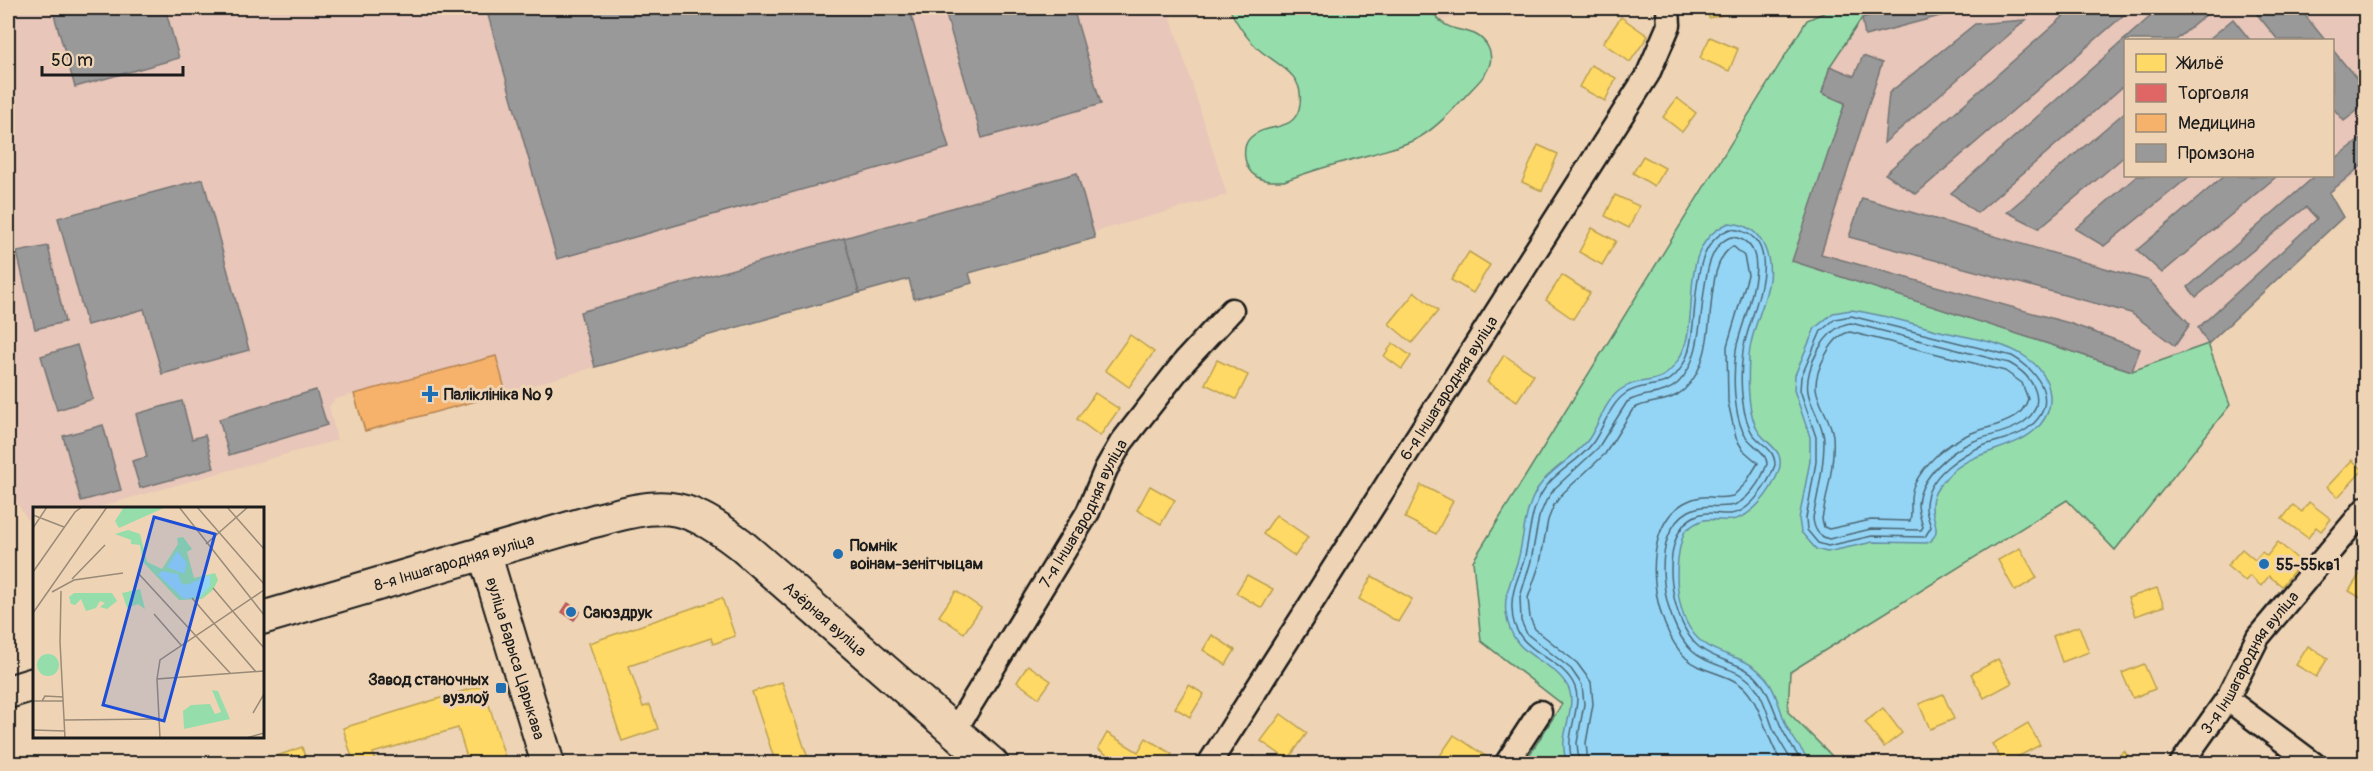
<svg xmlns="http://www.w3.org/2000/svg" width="2373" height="771" viewBox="0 0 2373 771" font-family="Pangolin,sans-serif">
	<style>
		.built { fill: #e8c6b9; fill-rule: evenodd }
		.green { fill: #96ddac; stroke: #597c64; stroke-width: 1.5 }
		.water { fill: #94d5f6; stroke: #648b9f; stroke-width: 1.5 }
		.homes { fill: #ffd966; stroke: #bba050; stroke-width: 1.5 }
		.shops { fill: #e06666; stroke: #a55050; stroke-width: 1.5 }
		.health { fill: #f6b26b; stroke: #b58553; stroke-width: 1.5 }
		.industry { fill: #999; stroke: #747474; stroke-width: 1.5 }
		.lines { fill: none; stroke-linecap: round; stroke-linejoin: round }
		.shore { stroke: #4c6673; stroke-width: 1.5 }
		.street-casing { stroke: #1c1c1c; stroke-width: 27 }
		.secondary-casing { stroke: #1c1c1c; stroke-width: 36 }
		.street { stroke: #eed4b5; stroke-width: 22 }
		.secondary { stroke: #eed4b5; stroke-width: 32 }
		.poi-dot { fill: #1f6fb2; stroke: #eed4b5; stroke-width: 2 }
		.labels { text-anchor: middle; stroke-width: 6; stroke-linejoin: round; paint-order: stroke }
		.street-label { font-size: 16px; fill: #1c1c1c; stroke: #eed4b5 }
		.poi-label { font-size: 16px; font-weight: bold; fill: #1c1c1c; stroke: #eed4b5; text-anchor: start }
		.inset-road { fill: none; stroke: #9a8a78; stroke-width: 1.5 }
		.view { fill: #1d4ed8; fill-opacity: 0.15; stroke: #1d4ed8; stroke-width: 3 }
		.inset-edge { fill: none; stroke: #1c1c1c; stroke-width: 3 }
	</style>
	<rect width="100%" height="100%" fill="#eed4b5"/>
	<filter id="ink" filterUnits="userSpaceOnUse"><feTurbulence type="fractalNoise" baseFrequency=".0167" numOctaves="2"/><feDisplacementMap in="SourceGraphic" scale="12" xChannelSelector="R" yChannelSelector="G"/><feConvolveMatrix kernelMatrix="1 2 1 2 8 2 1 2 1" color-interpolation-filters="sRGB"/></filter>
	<g filter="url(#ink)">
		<g class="built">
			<polygon points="8,8 1168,8 1227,195 1094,232 1077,173 580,312 595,367 506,393 496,356 335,399 329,407 337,440 95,508 34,508 34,526 32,526 8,490"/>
			<polygon points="1438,8 1494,8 1441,20"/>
			<path d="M1897,8H2365V171L2329,193L2343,217L2208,344L2132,371L1792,261L1845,102L1822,93L1830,66L1862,18ZM2126,40H2332V176H2126Z"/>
		</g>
		<g class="green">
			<path d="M1229,8H1431C1447,41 1474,21 1488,47C1497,64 1482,79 1471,90C1455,107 1440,125 1420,137C1405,146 1388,149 1372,154C1342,162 1313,170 1284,181C1274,181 1265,182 1257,177C1244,170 1240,147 1251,137C1267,122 1296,134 1300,104C1304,75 1280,66 1262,52C1247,40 1237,24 1229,8Z"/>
			<polygon points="1835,8 1897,8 1862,18 1830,66 1822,93 1845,103 1793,261 2132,371 2208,344 2230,405 2115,550 2067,500 1790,672 1788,712 1839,763 1536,763 1528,757 1562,704 1481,641 1473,561 1807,20"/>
		</g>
		<g class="water">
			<path d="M1729,223C1743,224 1755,229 1762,242C1784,282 1751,317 1749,357C1748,378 1747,404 1755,425C1762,445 1788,447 1778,473C1771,491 1752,518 1731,520C1708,522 1707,513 1685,531C1672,562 1673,620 1703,643C1720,656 1744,656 1760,672C1775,685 1779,707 1786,725C1793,739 1802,751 1811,763H1566C1565,756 1563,748 1564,741C1565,725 1576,702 1568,687C1551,656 1512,660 1506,613C1503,593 1514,576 1519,556C1525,529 1525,502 1544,480C1557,465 1576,456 1588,440C1599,425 1604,402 1620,390C1643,373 1660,392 1680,357C1703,315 1674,246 1729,223Z"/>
			<path d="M1851,310C1881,314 1911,323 1940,331C1968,338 2003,341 2027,358C2049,373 2059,403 2040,425C2017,451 1978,448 1952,472C1943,480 1931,494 1932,506C1932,521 1944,533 1927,543L1873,542L1827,552L1816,549L1801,532L1799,519L1810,461V437L1794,390L1795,375L1815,328L1833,313Z"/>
		</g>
		<g class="homes">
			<polygon points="1707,8 1726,8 1727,14 1709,18"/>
			<polygon points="1621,17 1648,36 1630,62 1603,43"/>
			<polygon points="1710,37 1738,49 1729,71 1700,58"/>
			<polygon points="1591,65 1616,78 1605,101 1579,87"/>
			<polygon points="1677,98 1696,113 1682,132 1663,117"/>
			<polygon points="1538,145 1558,154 1542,191 1522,182"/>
			<polygon points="1643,156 1665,168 1654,186 1633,173"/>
			<polygon points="1615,195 1639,206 1629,228 1605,216"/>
			<polygon points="1592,228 1616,241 1602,265 1579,252"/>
			<polygon points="1469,252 1490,265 1473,293 1451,280"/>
			<polygon points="1562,275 1590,293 1573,319 1546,300"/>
			<polygon points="1415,292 1438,311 1412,343 1389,324"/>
			<polygon points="1130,335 1154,352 1129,387 1105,370"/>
			<polygon points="1393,343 1411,356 1402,369 1384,356"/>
			<polygon points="1504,355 1534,375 1517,401 1487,382"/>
			<polygon points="1217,360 1248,375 1236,399 1205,384"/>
			<polygon points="1095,393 1119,409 1100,436 1077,419"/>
			<polygon points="2352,460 2363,470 2338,497 2327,487"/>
			<polygon points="1421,485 1453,501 1436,534 1405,518"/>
			<polygon points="1150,486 1175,500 1161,524 1137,510"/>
			<polygon points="2309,502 2331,519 2321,531 2316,527 2308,538 2282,519 2293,505 2302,512"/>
			<polygon points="1276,515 1308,537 1295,556 1263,534"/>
			<polygon points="2278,542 2301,562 2282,586 2269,576 2261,586 2250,576 2245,581 2227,566 2242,549 2255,560 2262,552 2267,556"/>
			<polygon points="2020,548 2037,578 2015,591 1998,560"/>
			<polygon points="2363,569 2366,570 2366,601 2349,591"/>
			<polygon points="1247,575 1273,589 1262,608 1236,593"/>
			<polygon points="1372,576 1412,599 1398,622 1359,599"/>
			<polygon points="2157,588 2164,606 2135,616 2128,598"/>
			<polygon points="956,591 981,608 964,633 939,616"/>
			<polygon points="722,598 735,636 713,644 711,638 629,666 643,707 650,705 658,729 622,741 589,643"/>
			<polygon points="2079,626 2089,652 2062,662 2053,636"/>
			<polygon points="1212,635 1235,650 1226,665 1203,650"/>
			<polygon points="2308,646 2328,658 2316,677 2296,665"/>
			<polygon points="1998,659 2012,683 1984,698 1971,674"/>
			<polygon points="2144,664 2155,689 2133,698 2122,673"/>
			<polygon points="1028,665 1051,681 1039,698 1017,682"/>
			<polygon points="782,682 810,764 776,764 752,692"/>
			<polygon points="483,685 507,764 469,764 458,728 373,753 376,764 354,764 343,728"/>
			<polygon points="1189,685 1204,694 1190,717 1175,708"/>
			<polygon points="1943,694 1954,719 1930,729 1919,704"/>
			<polygon points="1883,708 1902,733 1884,747 1865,722"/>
			<polygon points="1281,714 1307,733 1288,760 1261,741"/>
			<polygon points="2028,723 2040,745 2004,764 1992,744"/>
			<polygon points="1107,733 1138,752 1146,738 1172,754 1166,764 1121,764 1098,749"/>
			<polygon points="1454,735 1487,757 1482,764 1442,764 1437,760"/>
			<polygon points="302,747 307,764 255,764"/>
			<polygon points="2124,751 2135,764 2110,764"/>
			<polygon points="1253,756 1263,764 1248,764"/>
		</g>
		<polygon class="shops" points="568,603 580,612 574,620 562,612"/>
		<polygon class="health" points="496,356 506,393 365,431 354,394"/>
		<g class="industry">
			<polygon points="52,8 165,8 179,58 75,87"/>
			<polygon points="486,8 909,8 949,148 557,259"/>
			<polygon points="944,8 1073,8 1101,104 982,138"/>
			<polygon points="1897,8 1970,8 1865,36 1862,18"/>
			<polygon points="2073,8 2132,8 1916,194 1885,174"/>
			<polygon points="2160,8 2214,8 2176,40 2126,40 2126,84 1977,213 1951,193"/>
			<polygon points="2252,8 2299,8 2325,40 2278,40"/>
			<polygon points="2356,8 2366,8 2366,20"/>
			<polygon points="2233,19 2250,40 2208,40"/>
			<polygon points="2026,20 1884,143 1889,93 1975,24"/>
			<polygon points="2332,49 2366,90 2366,104 2344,121 2332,107"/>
			<polygon points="1863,56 1882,63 1821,254 2069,323 2140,349 2132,371 1792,261 1845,103 1822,93 1830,66 1854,76"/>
			<polygon points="2126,111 2126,155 2039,228 2007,212"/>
			<polygon points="2366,135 2366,162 2329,193 2343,217 2208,344 2198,328 2317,219 2306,207 2196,297 2188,287 2315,176 2332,176 2332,161"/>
			<polygon points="1077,173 1095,238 969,273 972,283 914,299 909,279 859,293 844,238"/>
			<polygon points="2137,176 2190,176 2104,246 2075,229"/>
			<polygon points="2224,176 2277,176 2162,273 2137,250"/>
			<polygon points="203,179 249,350 162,374 144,309 87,325 58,218"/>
			<polygon points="1862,198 2150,281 2190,324 2175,346 2131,313 1849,237"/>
			<polygon points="844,238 859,293 595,367 580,312"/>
			<polygon points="48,246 65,322 35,329 17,252"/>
			<polygon points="77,345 93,399 57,410 41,356"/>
			<polygon points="316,390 327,425 229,455 219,419"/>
			<polygon points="182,401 192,439 205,435 214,468 140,488 132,461 147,457 136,414"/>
			<polygon points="103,425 121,490 81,501 63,436"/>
		</g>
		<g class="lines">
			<g class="shore">
				<path d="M1851,316L2012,356C2040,372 2061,404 2027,429C2015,438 1999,440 1985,445C1961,454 1927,476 1926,505C1925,512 1929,520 1931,527L1925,537L1872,536L1828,546L1818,543L1807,530L1806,518L1816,462V437L1800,390L1801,377L1821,331L1835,319Z"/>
				<path d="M1851,323L2009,363C2033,376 2051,404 2021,424C2007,433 1989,435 1974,441C1950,451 1920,477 1918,504C1918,512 1921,520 1923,527L1921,530L1871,529L1829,539C1818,536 1814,529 1813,518C1818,492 1824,467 1824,440C1823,422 1811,409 1808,392C1804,368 1826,325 1851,323Z"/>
				<path d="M1850,332L2005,371L2022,383L2028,399C2020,425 1988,425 1967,435C1945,445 1925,463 1914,485C1908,497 1913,509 1910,521L1871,520L1829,529L1824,527L1822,519C1827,492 1835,464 1833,436C1831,419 1818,405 1816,388C1815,371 1832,334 1850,332Z"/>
				<path d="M1572,764C1571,756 1569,748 1570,741C1571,724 1581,703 1575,687C1562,654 1512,655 1512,608C1511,591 1519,577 1524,560C1531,533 1529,506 1549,483C1562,468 1580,460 1592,444C1604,428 1609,405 1625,394C1649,378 1671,396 1687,356C1701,320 1685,246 1730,229C1794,234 1747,319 1743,351C1740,374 1740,407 1750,429C1756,444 1775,446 1775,465C1769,482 1751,512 1731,514C1717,515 1708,510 1695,516C1656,535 1670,624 1699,647C1718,663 1745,661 1761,683C1771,696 1775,714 1782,729C1788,741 1795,752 1804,764"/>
				<path d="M1579,764L1577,743L1584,704L1582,685L1571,669L1527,634L1521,621L1520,597L1531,561L1539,517L1546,501L1555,488L1598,448L1627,402C1643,392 1663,397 1678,383C1715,348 1689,252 1731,237C1782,241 1739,325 1736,350C1733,375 1733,409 1743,432C1748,444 1767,451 1767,464C1762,479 1746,505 1729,506C1714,508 1704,503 1689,511C1647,534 1662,622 1692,651C1709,667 1735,666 1752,683C1763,695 1767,713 1773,728C1779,741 1786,752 1794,764"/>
				<path d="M1588,764L1586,743L1593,704L1591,682L1577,663L1535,629L1530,618L1528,598L1540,563L1548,520L1554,505L1562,494L1605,454L1633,409C1649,399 1667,405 1684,390C1725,352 1697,269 1733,246L1744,256L1748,275L1727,346L1728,402L1736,438L1743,450L1758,463L1745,484L1733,496C1715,501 1705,491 1684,503C1637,530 1652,626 1686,658C1704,674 1731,673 1746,690C1763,709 1767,742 1783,764"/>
			</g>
			<defs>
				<g id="street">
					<polyline points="2227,699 2314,764"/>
					<path id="s1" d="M955,730L1088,512L1106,469L1121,443L1185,361L1232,310"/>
					<path id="s2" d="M1209,764L1648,74L1669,25L1668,8"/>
					<polyline points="1506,764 1540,712"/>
					<path id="s3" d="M2181,764L2227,699L2258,637L2366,508"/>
				</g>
				<g id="secondary">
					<path id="s4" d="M484,552L548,764"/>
					<path id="s5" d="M262,618L590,522C660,503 680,498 740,544L992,764"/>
					<polyline points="8,692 34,684"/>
				</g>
			</defs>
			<use href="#street" class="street-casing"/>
			<use href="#secondary" class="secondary-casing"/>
			<use href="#street" class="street"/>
			<use href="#secondary" class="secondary"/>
		</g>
	</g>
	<g class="poi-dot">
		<path d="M427 385h6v6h6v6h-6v6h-6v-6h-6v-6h6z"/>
		<circle cx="838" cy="554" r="6"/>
		<circle cx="2264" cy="564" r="6"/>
		<circle cx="571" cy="612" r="6"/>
		<rect x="495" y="682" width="12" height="12" rx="3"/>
	</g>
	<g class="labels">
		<g class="street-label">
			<text dy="6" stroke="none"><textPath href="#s2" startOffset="446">6-я Іншагародняя вуліца</textPath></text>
			<text dy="6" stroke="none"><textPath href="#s1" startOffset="252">7-я Іншагародняя вуліца</textPath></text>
			<text dy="6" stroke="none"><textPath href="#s5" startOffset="200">8-я Іншагародняя вуліца</textPath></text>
			<text dy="6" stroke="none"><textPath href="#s5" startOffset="616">Азёрная вуліца</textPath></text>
			<text dy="6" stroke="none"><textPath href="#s4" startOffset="111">вуліца Барыса Царыкава</textPath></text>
			<text dy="6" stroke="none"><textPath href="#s3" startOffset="123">3-я Іншагародняя вуліца</textPath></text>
		</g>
		<g class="poi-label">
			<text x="444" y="400">Паліклініка № 9</text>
			<text x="850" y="551">Помнік<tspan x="850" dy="18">воінам-зенітчыцам</tspan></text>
			<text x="2276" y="570">55-55кв1</text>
			<text x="583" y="618">Саюздрук</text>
			<text x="489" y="685" text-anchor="end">Завод станочных<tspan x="489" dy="18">вузлоў</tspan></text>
		</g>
	</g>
	<g transform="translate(33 507)">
		<rect width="231" height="231" fill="#eed4b5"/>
		<path d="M91,0H133L86,21L82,14ZM95,23L107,27L114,55L129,62L145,37L144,31L150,30L159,42L154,45L161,71L182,66L185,73L180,83L169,92L146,93L110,55L107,38L98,37V33L82,27ZM107,82L112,102L105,97L94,101L89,86ZM41,86H79L84,94L74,102L67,100L72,96L67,94L63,101L53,104L48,92L42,98L38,97L36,90ZM4 158a11 11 0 1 1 22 0a11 11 0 1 1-22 0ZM179,183L185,184L197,212L151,222L150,204L158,198L177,197L182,207L188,205Z" fill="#96ddac"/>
		<path d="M144,44L154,56L151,67L134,60ZM129,64L145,67L148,76L153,78L177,68V79L168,89L151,92L125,68Z" fill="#94d5f6"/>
		<path class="inset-road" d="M146,0L231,108M164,0L231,77M194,0L231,42M0,8L31,20M0,21L14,0M173,37L215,0M0,65L42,5L49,0M105,66L197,166M39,72L72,38M180,81L231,141M28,84L27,135L32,231M19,85L41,73L90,66M159,91L223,165M0,106L74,0M121,107L148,138M124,172L127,153L231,83M0,194H30M9,194L12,189L30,190M220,206L231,187M31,213L125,212M0,223L32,224M127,231L124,172L231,164M213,231L231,226"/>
		<path class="view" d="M121,10L182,27L131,214L70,198Z"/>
		<rect width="231" height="231" class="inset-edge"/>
	</g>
	<rect width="2373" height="771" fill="none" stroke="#eed4b5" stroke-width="30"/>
	<rect x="15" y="15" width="2343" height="741" fill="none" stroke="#1c1c1c" stroke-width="2" filter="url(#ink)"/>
	<rect x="2124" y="39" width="210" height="138" fill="#eed4b5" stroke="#9a8a78" stroke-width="1.5"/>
	<rect x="2136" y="54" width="30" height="18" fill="#ffd966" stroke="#9a8a78" stroke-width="1.5"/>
	<text x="2178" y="69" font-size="18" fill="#1c1c1c">Жильё</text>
	<rect x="2136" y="84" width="30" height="18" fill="#e06666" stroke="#9a8a78" stroke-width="1.5"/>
	<text x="2178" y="99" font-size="18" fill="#1c1c1c">Торговля</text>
	<rect x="2136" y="114" width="30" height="18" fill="#f6b26b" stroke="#9a8a78" stroke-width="1.5"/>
	<text x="2178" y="129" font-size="18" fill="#1c1c1c">Медицина</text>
	<rect x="2136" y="144" width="30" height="18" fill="#999999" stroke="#9a8a78" stroke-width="1.5"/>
	<text x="2178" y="159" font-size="18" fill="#1c1c1c">Промзона</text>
	<path d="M42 66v9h141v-9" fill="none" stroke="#1c1c1c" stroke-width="3"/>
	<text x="51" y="66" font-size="18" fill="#1c1c1c" stroke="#eed4b5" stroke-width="4.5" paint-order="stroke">50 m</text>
</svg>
